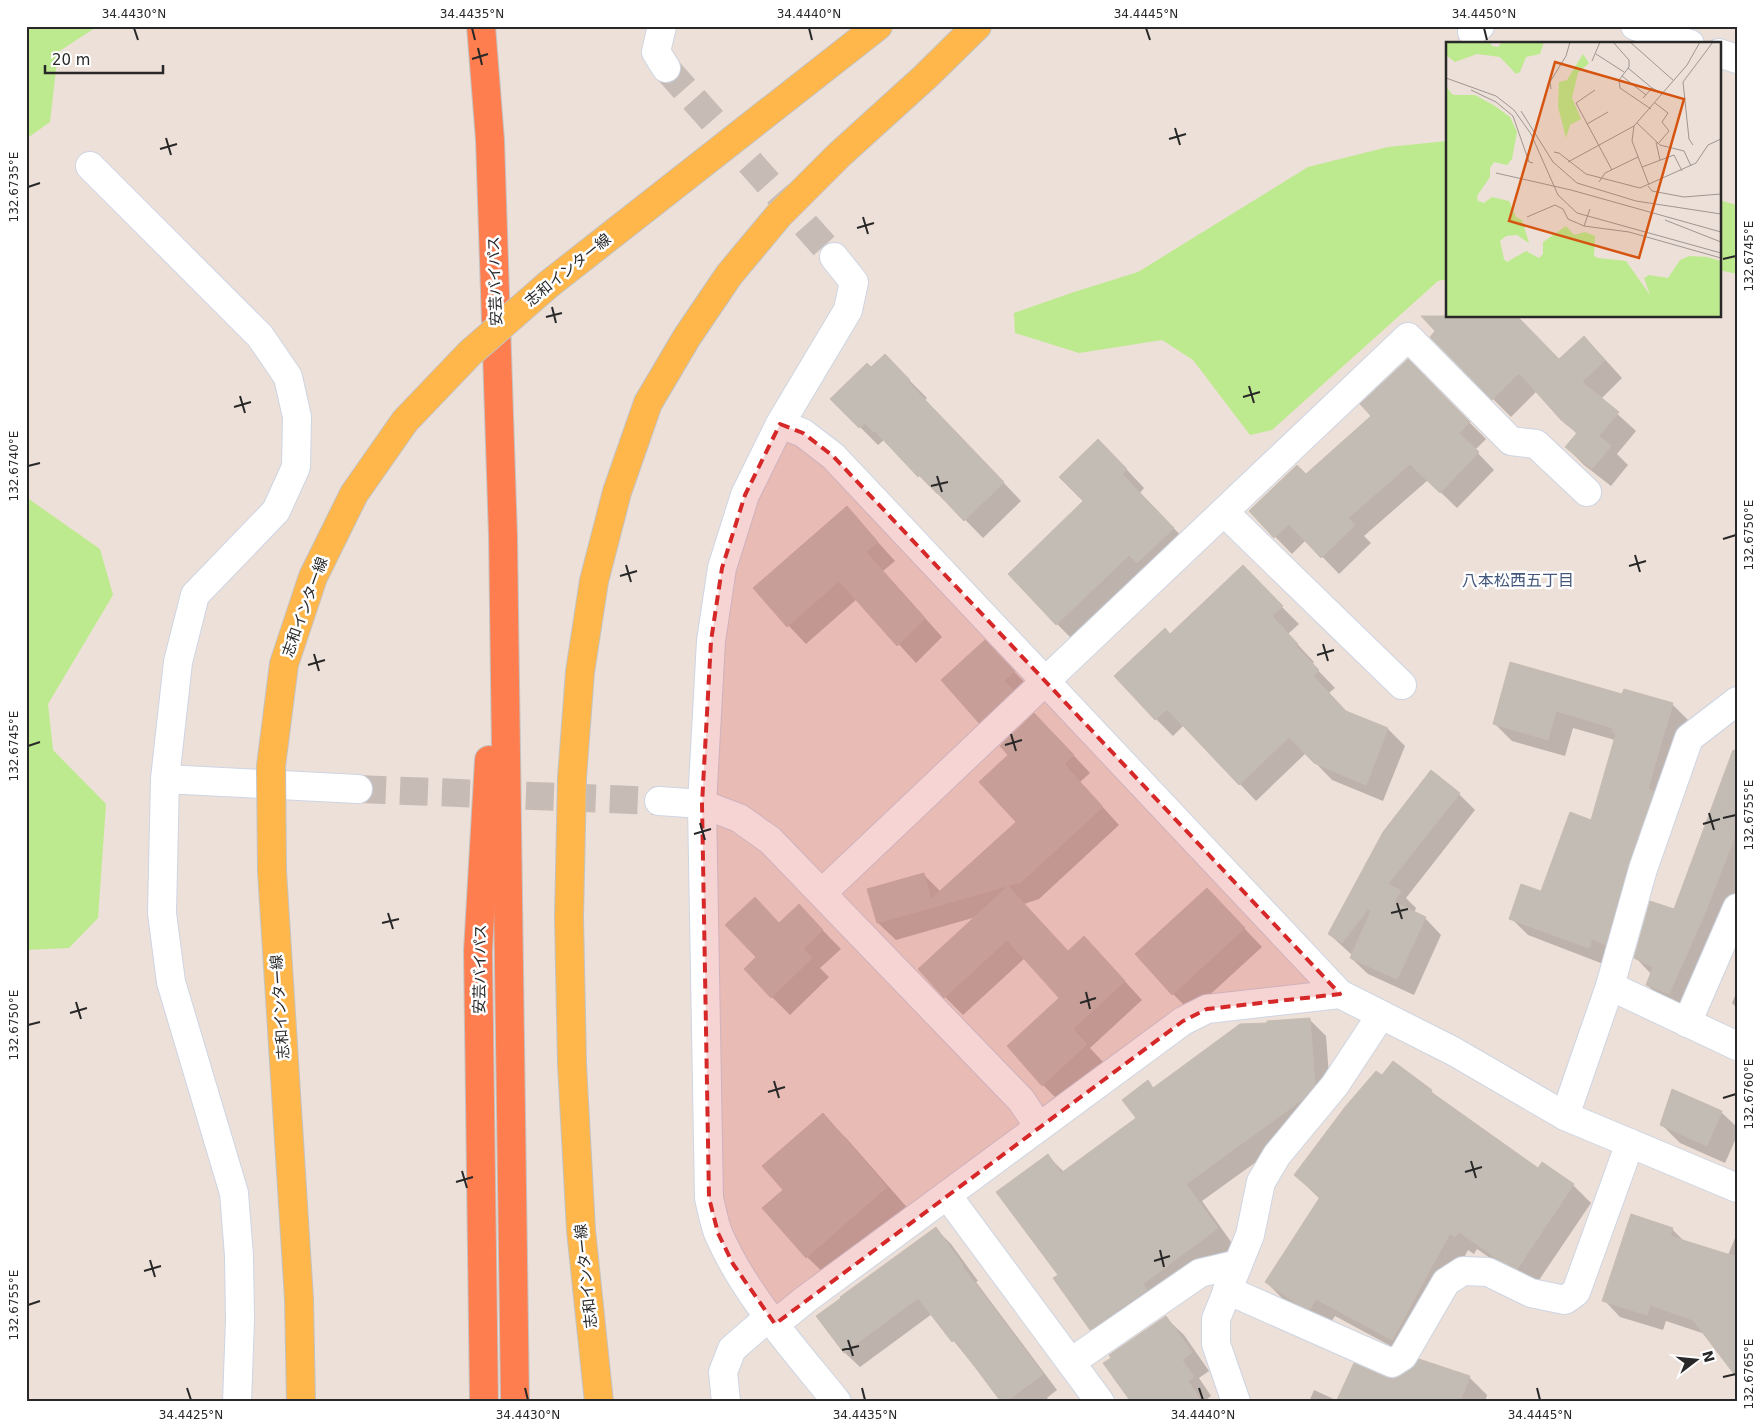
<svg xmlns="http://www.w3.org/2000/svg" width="1763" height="1428" viewBox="0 0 1763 1428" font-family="'DejaVu Sans','Noto Sans JP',sans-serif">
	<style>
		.green { fill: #bdea8e }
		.shadow { fill: #0003 }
		.building { fill: #c3bcb4; stroke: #c8bcb2 }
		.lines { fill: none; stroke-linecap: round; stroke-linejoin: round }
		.street-tunnel { stroke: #c6bbb5; stroke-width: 28; stroke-dasharray: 28 14; stroke-linecap: butt }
		.street-casing { stroke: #cdd5e3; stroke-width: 30 }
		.primary-casing { stroke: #c3c3c3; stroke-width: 30 }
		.highway-casing { stroke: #c3c3c3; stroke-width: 30 }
		.street { stroke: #fff; stroke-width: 28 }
		.primary { stroke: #ffb64a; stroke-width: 28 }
		.highway { stroke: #ff7e50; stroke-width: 28 }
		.primary-bridge-casing { stroke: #c3c3c3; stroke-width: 30; stroke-linecap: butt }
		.primary-bridge { stroke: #ffb64a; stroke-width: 28 }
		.marked { fill: #d62828; fill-opacity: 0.2; stroke: #d62828; stroke-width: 4; stroke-dasharray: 10 6; stroke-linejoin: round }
		.ticks { fill: none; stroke: #282828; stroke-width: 2 }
		.labels { text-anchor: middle; stroke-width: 5; stroke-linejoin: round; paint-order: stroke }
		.street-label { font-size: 15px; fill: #282828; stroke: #fff }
		.neighbourhood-label { font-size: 16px; fill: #44587d; stroke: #fff }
		.inset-road { fill: none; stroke: #9e9692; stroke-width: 1 }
		.view { fill: #d5540f; fill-opacity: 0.15; stroke: #d5540f; stroke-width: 2.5 }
		.inset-edge { fill: none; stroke: #282828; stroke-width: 2.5 }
		.neatline { fill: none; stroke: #282828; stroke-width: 2 }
		.ticks-label { font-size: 12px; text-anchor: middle; fill: #282828 }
	</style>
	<rect width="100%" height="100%" fill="#ede0d8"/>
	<g class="green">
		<polygon points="26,26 98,26 58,52 50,122 26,139"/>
		<polygon points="1447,141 1447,279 1438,281 1272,430 1250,435 1193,360 1162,340 1079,353 1015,333 1014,313 1074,292 1138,272 1308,167 1388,147"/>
		<polygon points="1719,200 1737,205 1737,274 1719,270"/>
		<polygon points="26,497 100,549 113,595 48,704 53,750 106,804 98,918 69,948 26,950"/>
	</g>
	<g class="shadow">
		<polygon points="1447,313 1447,316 1559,361 1584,338 1602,356 1622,378 1601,399 1636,431 1617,454 1628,465 1611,486 1584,465 1566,447 1577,434 1537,391 1511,417 1431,337 1437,332 1432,327"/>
		<polygon points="885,356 927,398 925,400 1021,501 983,538 938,492 937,494 884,440 878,445 832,399 872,369"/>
		<polygon points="1408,361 1486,439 1475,450 1494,470 1457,508 1428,480 1364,536 1371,543 1339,574 1306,540 1292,554 1251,512 1306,475 1373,416"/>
		<polygon points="1116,458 1144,488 1140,493 1191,546 1075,642 1057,624 1084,501"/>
		<polygon points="847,508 895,561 883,571 942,637 916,663 857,599 806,644 754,589"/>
		<polygon points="1242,567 1299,624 1288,634 1314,662 1312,664 1335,688 1329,693 1347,713 1388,729 1405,746 1383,801 1332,780 1306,753 1256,801 1184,725 1173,736 1156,719 1171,636"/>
		<polygon points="1003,660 1032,690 998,740 980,722"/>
		<polygon points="1623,695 1672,704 1689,721 1606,965 1528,935 1511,918 1542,893 1592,822 1615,740 1573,728 1565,756 1512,741 1494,723"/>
		<polygon points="1052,732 1090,773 1080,782 1119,825 1039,899 1024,904 1068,952 1102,956 1142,1000 1090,1048 1104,1063 1061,1103 1043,1085 1060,998 1025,958 963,1015 945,997 976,917 896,940 878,923 869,890 923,874 941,892 1018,822"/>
		<polygon points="1737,745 1737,929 1687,1011 1666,1003 1647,985 1651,974 1636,958 1675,910"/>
		<polygon points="1459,794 1475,810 1406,898 1416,908 1414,913 1425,918 1441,935 1414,995 1368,974 1351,958 1352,955 1329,934"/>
		<polygon points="799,906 841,949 820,968 829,977 790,1015 772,997 780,924"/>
		<polygon points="1225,908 1262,947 1191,1012 1173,994"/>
		<polygon points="1737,991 1737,1008 1732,1003"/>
		<polygon points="1309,1019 1326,1036 1331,1102 1320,1116 1202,1201 1234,1246 1159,1302 1108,1346 1091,1329 1060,1275 1048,1156 1064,1172 1137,1118 1148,1082 1154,1089"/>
		<polygon points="1382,1077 1431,1091 1439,1099 1538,1169 1573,1185 1591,1203 1535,1286 1519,1278 1477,1249 1474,1254 1468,1250 1411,1357 1335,1316 1328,1327 1318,1322 1284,1300 1266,1282 1320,1199 1295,1175"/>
		<polygon points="1721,1112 1737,1127 1737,1136 1725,1163 1680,1143 1662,1125"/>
		<polygon points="823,1115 847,1139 911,1212 832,1281 807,1257 785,1190"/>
		<polygon points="936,1229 951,1244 978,1281 976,1282 1057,1390 1047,1398 1050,1402 1003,1402 932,1314 860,1367 844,1352"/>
		<polygon points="1672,1229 1685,1242 1728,1255 1737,1233 1737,1306 1705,1334 1666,1321 1663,1330 1620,1317 1604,1300"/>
		<polygon points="1165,1317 1184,1335 1209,1371 1199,1378 1211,1396 1206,1400 1207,1402 1135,1402"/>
		<polygon points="1469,1377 1487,1395 1485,1402 1309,1402 1314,1390 1338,1401"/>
	</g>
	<g class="building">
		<polygon points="1421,316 1517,316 1559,359 1584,336 1605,360 1582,382 1619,412 1599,436 1611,446 1592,469 1565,447 1577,433 1561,420 1519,373 1492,400 1430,337 1435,331"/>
		<polygon points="885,354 910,380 908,382 1004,482 964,521 920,475 918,477 875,431 874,432 865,423 859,428 830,399 867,363 871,367"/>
		<polygon points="1408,359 1470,422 1459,433 1479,452 1440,493 1410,464 1348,518 1355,525 1321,558 1289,524 1274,538 1249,511 1297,465 1306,474 1371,416 1360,404"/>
		<polygon points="1098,439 1127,469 1122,474 1174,528 1137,563 1129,555 1056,625 1008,574 1083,501 1059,477"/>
		<polygon points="847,506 878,542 866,552 925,618 897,646 839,581 787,627 753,588"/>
		<polygon points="1243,565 1283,606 1272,616 1298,644 1296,646 1319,670 1313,676 1346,711 1388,728 1366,785 1314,763 1289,737 1239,785 1167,709 1155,720 1114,676 1165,628 1170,634"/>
		<polygon points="985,640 1015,671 1004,681 1013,690 979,723 941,680"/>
		<polygon points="1510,662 1622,694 1624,689 1673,703 1648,789 1654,792 1628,865 1605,945 1592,939 1589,948 1509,919 1521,884 1541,891 1570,812 1591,820 1616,733 1612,732 1613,728 1556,711 1548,740 1493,724"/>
		<polygon points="1034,713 1074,755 1064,764 1103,807 1021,882 877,923 867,889 924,873 931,899 1016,822 979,782 1008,755 1000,746"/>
		<polygon points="1733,750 1737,751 1737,831 1705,913 1669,994 1646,985 1653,967 1634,958 1650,901 1674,909"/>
		<polygon points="1431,770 1460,793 1388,884 1401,891 1394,902 1426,917 1397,979 1350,958 1371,911 1368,909 1342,943 1328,934 1383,832"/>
		<polygon points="1008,886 1068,951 1084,936 1125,981 1073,1029 1087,1044 1042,1086 1007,1046 1059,998 1007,940 944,998 918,969"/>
		<polygon points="1207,888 1245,928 1172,995 1135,954"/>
		<polygon points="755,897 779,923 799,904 823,930 803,949 812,958 771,998 744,969 756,957 725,925"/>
		<polygon points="1310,1018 1315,1085 1303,1099 1186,1184 1218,1228 1143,1284 1147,1290 1090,1330 1053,1278 1058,1275 996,1192 1048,1154 1061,1173 1136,1118 1122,1100 1148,1080 1153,1088 1240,1024 1267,1023 1267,1021"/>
		<polygon points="1393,1061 1432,1090 1431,1092 1538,1168 1542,1162 1574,1184 1517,1269 1499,1260 1459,1232 1455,1237 1450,1233 1392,1340 1316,1299 1310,1309 1299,1305 1265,1282 1320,1197 1294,1175 1345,1107 1376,1071 1382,1075"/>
		<polygon points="1672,1089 1722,1111 1707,1146 1660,1125"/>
		<polygon points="823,1113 887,1187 806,1258 762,1208 783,1190 762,1166"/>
		<polygon points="1631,1214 1673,1228 1670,1236 1737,1257 1737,1378 1693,1320 1650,1305 1647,1315 1602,1301"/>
		<polygon points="936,1227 963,1265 962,1266 1043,1374 1005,1402 1001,1402 955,1340 952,1342 918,1298 844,1353 816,1316 841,1298 840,1297"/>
		<polygon points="1166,1316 1192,1352 1182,1360 1194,1377 1188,1381 1202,1402 1131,1402 1103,1363 1111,1358 1109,1355"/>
		<polygon points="1419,1359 1470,1376 1460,1402 1336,1402 1354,1363 1386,1377 1393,1379 1400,1376 1411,1369"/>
	</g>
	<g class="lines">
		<g class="street-tunnel">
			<polyline points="666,68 834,257"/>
			<polyline points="358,789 659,801"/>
		</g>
		<defs>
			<g id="street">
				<polyline points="662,26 656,52 666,68"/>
				<polyline points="1635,26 1690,44"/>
				<polyline points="1472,32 1480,26"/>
				<polyline points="1719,53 1737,59"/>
				<polyline points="90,166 260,336 288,377 297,417 296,467 276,511 195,595 178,662 165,779 162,913 171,982 234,1193 239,1256 240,1320 237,1402"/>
				<path d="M834,257L854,282L848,310L780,424L745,495L722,568L711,641L702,804L709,1198C712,1210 714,1224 719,1235C745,1295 796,1351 837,1402"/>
				<polyline points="780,424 803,433 833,456 1340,994"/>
				<polyline points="1224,512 1402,685"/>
				<polyline points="165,779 358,789"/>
				<polyline points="659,801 702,804 739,818 770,840 1021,1100 1039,1127"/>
				<polyline points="822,893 1408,337 1511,441 1536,444 1587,492"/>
				<polyline points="1610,986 1737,1046"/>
				<polyline points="1687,1023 1737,908"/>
				<polyline points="1565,1116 1610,986 1643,869 1689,738 1737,701"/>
				<polyline points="947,1195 1100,1402"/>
				<polyline points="1227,1290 1392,1363 1403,1356 1446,1282 1463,1271 1488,1272 1531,1293 1565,1300 1576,1292 1630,1143"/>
				<polyline points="775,1324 806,1299 1183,1021 1207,1009 1340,994 1453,1051 1565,1116 1737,1188"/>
				<polyline points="1071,1362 1200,1273 1238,1264"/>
				<polyline points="726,1402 723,1372 732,1349 770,1316"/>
				<polyline points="1236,1402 1216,1344 1216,1319 1250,1235 1261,1182 1277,1155 1335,1085 1381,1015"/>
			</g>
			<g id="primary">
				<polyline points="549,284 878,26"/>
				<polyline points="272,871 299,1299 301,1402"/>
				<polyline points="599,1402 581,1230 572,1064 569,917 572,778 580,672 594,581 617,492 648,403 687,337 729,275 779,215 839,155 925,77 977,26"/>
			</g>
			<g id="highway">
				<polyline points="481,26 490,140 503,536 515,1402"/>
				<polyline points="484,1402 478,951 489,760"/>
			</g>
		</defs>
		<use href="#street" class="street-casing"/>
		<use href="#primary" class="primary-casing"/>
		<use href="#highway" class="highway-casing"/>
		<use href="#street" class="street"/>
		<use href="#primary" class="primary"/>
		<use href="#highway" class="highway"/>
		<defs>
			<polyline id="primary-bridge" points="272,871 271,766 284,664 313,577 354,494 405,421 470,353 549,284"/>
		</defs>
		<use href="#primary-bridge" class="primary-bridge-casing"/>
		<use href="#primary-bridge" class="primary-bridge"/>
	</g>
	<path class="marked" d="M780,424L803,433L833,456L1340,994L1207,1009L1183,1021L775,1324L733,1264L718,1233L709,1198L702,804L711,641L722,568L745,495Z"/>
	<path class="ticks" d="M134,28L138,40M472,28L475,40M809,28L812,40M1146,28L1150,40M1484,28L1487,40M478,48L482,65M472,59L488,54M1175,128L1180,145M166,138L171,155M1169,139L1186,134M160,149L177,144M28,187L40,183M863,217L868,234M857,228L874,223M1723,259L1736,256M552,307L556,323M546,317L562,313M1249,386L1254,403M240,396L245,413M1243,397L1260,392M234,407L251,402M28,466L40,463M937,476L942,492M931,486L948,482M1723,539L1736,535M1635,555L1640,572M626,565L631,582M1629,566L1646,561M620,576L637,571M1323,644L1328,661M314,654L319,671M1317,655L1334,650M308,665L325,660M1011,734L1016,751M1005,745L1022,740M28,746L40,742M1709,813L1714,830M1723,818L1736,815M700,823L705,840M1703,824L1720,819M694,834L711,829M1397,903L1402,919M388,913L393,929M1391,913L1408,909M382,923L399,919M1086,992L1090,1009M76,1002L81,1019M1080,1003L1096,998M70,1013L87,1008M28,1025L40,1022M774,1081L779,1098M768,1092L785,1087M1723,1098L1736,1094M1471,1161L1476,1178M462,1171L467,1188M1465,1172L1482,1167M456,1182L473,1177M1160,1250L1164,1267M150,1260L155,1277M1154,1261L1170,1256M144,1271L161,1266M28,1305L40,1301M848,1340L853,1356M842,1350L859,1346M1723,1377L1736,1374M187,1388L191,1400M525,1388L528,1400M862,1388L865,1400M1199,1388L1203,1400M1537,1388L1540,1400"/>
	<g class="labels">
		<g class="street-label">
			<text transform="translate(568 270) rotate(-39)" y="5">志和インター線</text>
			<text transform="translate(495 281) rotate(-92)" y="5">安芸バイパス</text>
			<text transform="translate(305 607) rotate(-70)" y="5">志和インター線</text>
			<text transform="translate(480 969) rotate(-89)" y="5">安芸バイパス</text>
			<text transform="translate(280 1007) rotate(-94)" y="5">志和インター線</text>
			<text transform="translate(586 1276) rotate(-96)" y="5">志和インター線</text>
		</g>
		<g class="neighbourhood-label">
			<text x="1518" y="586">八本松西五丁目</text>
		</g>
	</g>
	<g transform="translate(1446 42)">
		<rect width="275" height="275" fill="#ede0d8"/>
		<path d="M0,0H44L46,4L52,5L56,0H98L94,12L80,15L74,30L70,32L54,15L31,12L9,20L0,13ZM137,12L143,21L132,31L126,56L135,77L124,83L120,96L112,65L113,40L121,38ZM0,45L7,53H29L49,64L64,75L71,90L66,117L61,123L48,120L44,126V135L31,154L32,159L38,161L46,155L63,159L70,175L76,178L83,201L71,193L60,194L54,199L58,217L61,220L80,209L93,216L97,212V200L120,184L128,193L139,190L149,194L148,214L152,216L180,219L204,253L198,236L203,233L222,236L234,218L243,214L261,215L275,219V275H0Z" fill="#bdea8e"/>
		<path class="inset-road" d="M167,0L183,18V25L173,38L174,46L205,67M184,0L228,39M150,12L178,30M146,19L154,0M182,26L206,46M176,34L200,53M0,36L50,54L68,68L85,92L112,153L131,171L275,211M105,47L104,40L120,14L124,0M25,48L50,60L67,74L83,120L87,121M149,48L130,61L166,128M197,56L206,46L217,52M209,61L222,71L216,80L223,89L212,102M75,69L107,120L131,141L190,159L275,172M191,81L214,103L238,109L245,124M141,82L162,70M210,100L214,118M247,103L243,97L237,40L267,0M108,110L113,111L140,132L194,146L250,121L262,103L275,97M122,120L188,84M196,125L228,113L236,129M50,131L125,148L275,190M153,140L159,131L192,115M203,143L186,99L188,84L241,23L254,0M202,144L206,149L238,155L275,152M81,175L109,163L117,167L122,177L138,184L183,190L275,216M219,178L275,200M138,184L144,167"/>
		<path class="view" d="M109,20L238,57L193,216L63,179Z"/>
		<rect width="275" height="275" class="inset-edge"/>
	</g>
	<rect width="1763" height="1428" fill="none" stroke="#ffffff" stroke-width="55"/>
	<g transform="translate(1696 1360) rotate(74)" stroke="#ffffff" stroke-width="4" paint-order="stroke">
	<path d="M0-4L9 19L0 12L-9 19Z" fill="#282828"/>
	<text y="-8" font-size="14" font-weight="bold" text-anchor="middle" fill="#282828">N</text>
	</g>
	<path d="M45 65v8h118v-8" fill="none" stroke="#282828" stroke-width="2.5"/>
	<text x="52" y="65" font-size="15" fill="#282828" stroke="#ffffff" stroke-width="4" paint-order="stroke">20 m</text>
	<rect x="28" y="28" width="1708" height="1372" class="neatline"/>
	<g class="ticks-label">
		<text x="134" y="18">34.4430°N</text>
		<text x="472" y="18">34.4435°N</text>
		<text x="809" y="18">34.4440°N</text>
		<text x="1146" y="18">34.4445°N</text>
		<text x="1484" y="18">34.4450°N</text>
		<text transform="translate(14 187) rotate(-90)" y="4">132.6735°E</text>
		<text transform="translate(1749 256) rotate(-90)" y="4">132.6745°E</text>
		<text transform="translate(14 466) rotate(-90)" y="4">132.6740°E</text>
		<text transform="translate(1749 535) rotate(-90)" y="4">132.6750°E</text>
		<text transform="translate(14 746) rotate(-90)" y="4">132.6745°E</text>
		<text transform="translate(1749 815) rotate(-90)" y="4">132.6755°E</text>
		<text transform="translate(14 1025) rotate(-90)" y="4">132.6750°E</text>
		<text transform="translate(1749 1094) rotate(-90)" y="4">132.6760°E</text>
		<text transform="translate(14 1305) rotate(-90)" y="4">132.6755°E</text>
		<text transform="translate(1749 1374) rotate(-90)" y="4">132.6765°E</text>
		<text x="191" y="1419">34.4425°N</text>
		<text x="528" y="1419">34.4430°N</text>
		<text x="865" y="1419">34.4435°N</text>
		<text x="1203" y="1419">34.4440°N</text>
		<text x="1540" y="1419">34.4445°N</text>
	</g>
</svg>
